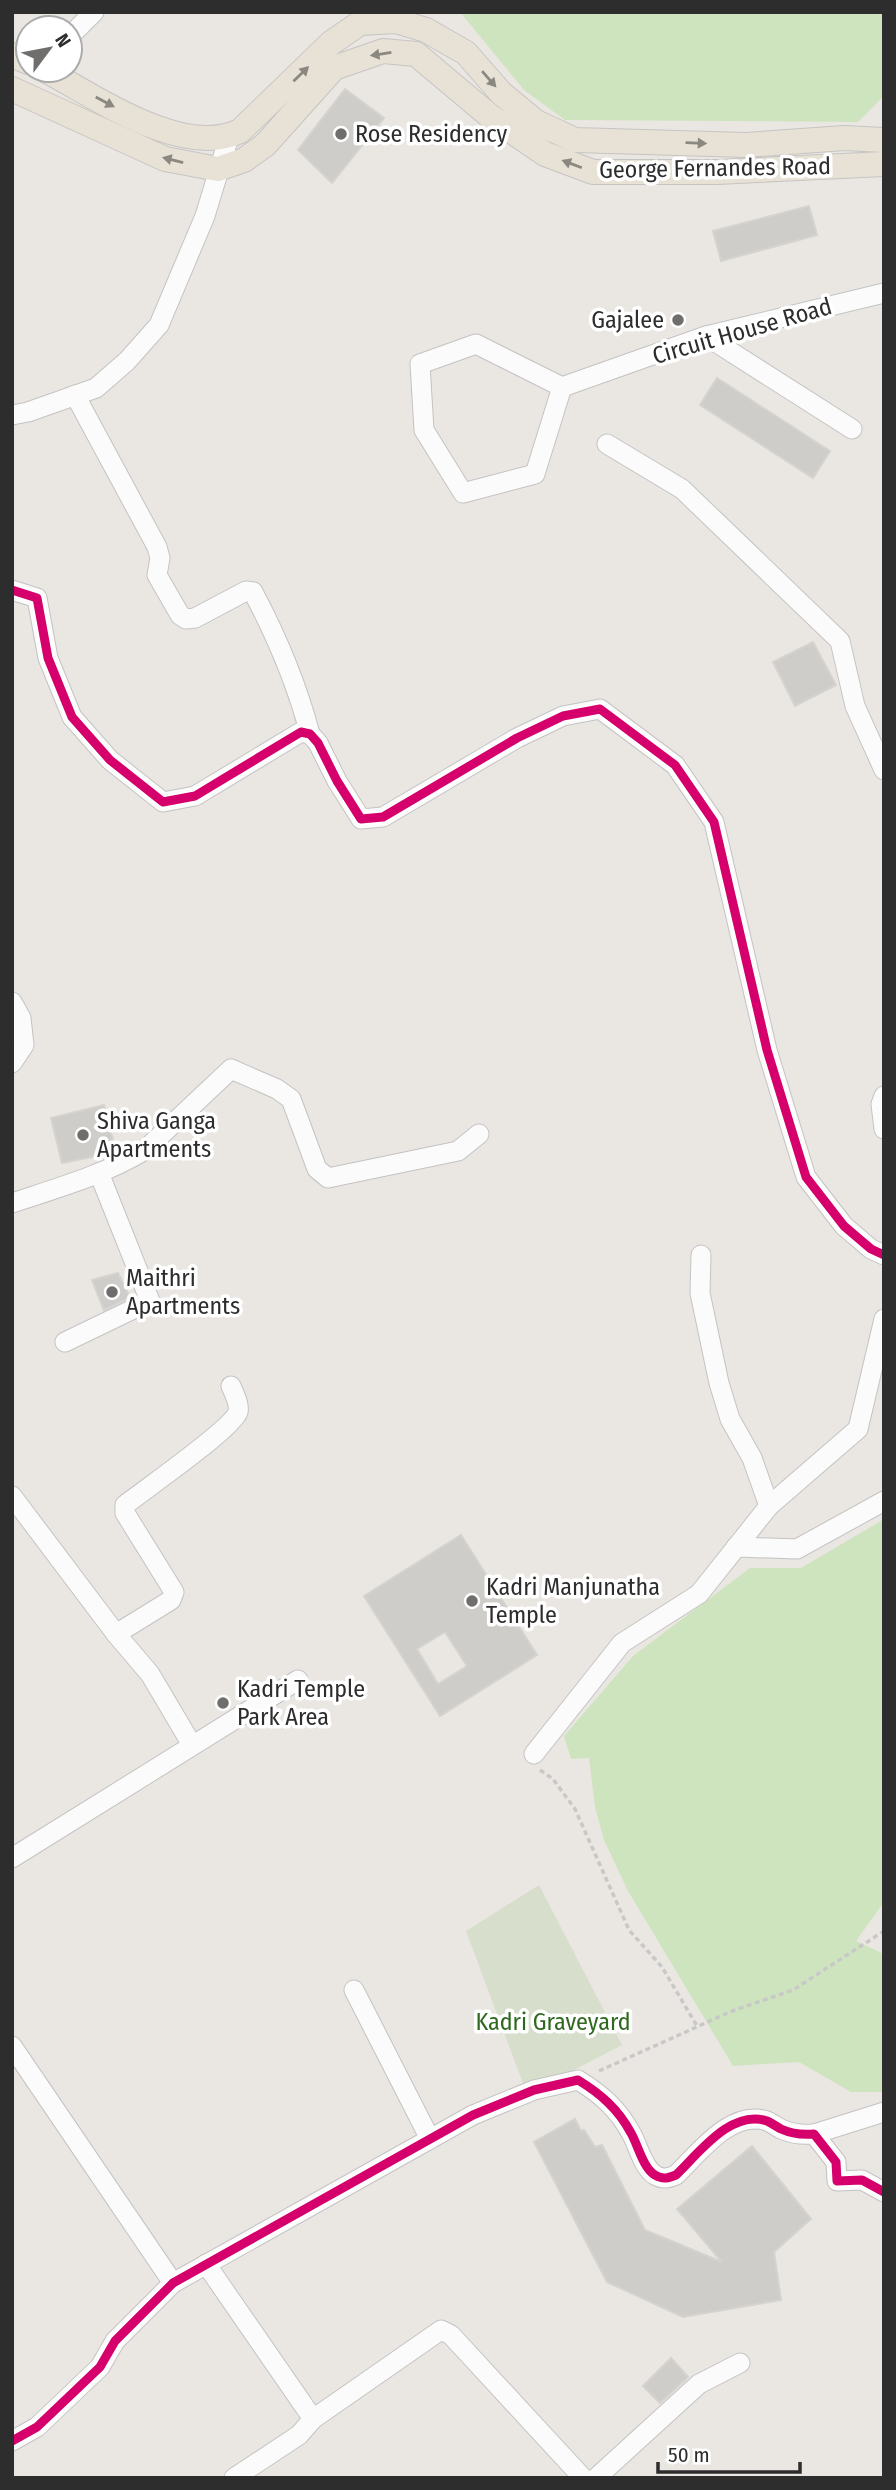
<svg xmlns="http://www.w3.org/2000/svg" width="896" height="2490" viewBox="0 0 896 2490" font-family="'Fira Sans Condensed',sans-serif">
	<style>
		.green { fill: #cee4be }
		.cemetery { fill: #d7decb }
		.building { fill: #cfcdca; stroke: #d5d3cf; stroke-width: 2; fill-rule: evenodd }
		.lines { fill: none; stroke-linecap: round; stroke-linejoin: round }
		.minor-casing { stroke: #c4c3c3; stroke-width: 21 }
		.major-casing { stroke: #c6c4c3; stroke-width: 26 }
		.path { stroke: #c8c8c8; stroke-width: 3.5; stroke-dasharray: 5 3.5; stroke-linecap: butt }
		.minor { stroke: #fcfbfb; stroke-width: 19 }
		.major { stroke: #e7e2d5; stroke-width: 24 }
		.cycleway-casing { stroke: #fff; stroke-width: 13 }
		.cycleway { stroke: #d6006c; stroke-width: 9 }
		.oneway { fill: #8a8881 }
		.poi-dot { fill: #6f6e6d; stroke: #fff; stroke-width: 2.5 }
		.labels { text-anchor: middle; stroke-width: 7; stroke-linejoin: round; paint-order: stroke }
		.poi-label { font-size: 24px; fill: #2d2d2d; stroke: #fff; text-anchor: start }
		.street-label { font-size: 24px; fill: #2d2d2d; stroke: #fff }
		.park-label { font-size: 24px; fill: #2f681e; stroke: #fff }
	</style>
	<rect width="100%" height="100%" fill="#eae7e3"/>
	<g class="green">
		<polygon points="460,12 884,12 884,96 858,122 565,120 524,90"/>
		<polygon points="884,1519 884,1902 856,1941 884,1954 884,2092 851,2092 799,2062 733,2066 628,1891 604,1840 595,1807 589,1758 571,1759 564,1736 633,1656 750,1568 801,1568"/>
	</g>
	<polygon class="cemetery" points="539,1885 622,2045 527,2094 466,1931"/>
	<g class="building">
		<polygon points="345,89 384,118 332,183 298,150"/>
		<polygon points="809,206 817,235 721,261 713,231"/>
		<polygon points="717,378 830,451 813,478 700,405"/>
		<polygon points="813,642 836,685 795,706 773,662"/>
		<polygon points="104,1105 116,1152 62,1163 51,1118"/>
		<polygon points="118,1273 130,1297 104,1310 92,1280"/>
		<path d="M461,1535L537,1655L440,1716L364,1596ZM445,1632L467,1666L438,1684L417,1649Z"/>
		<polygon points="575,2119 581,2131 584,2130 595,2147 602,2145 645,2230 722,2262 677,2209 752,2146 811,2219 774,2252 781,2300 683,2317 607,2282 534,2142"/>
		<polygon points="671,2358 688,2377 660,2403 643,2386"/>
	</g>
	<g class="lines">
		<defs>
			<g id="minor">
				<polyline points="70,36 94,12"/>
				<polyline points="706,336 852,429"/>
				<polyline points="562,387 535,474 463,493 424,430 420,364 476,344 562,387 706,336 884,293"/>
				<path d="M75,395L157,547L160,558L157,575L180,615L186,619L195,618L246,591L253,592C277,637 297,685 310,734"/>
				<polyline points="12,415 28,412 96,388 127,361 159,325 205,216 229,137"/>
				<polyline points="607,444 682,489 840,641 855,706 884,770"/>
				<polyline points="12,590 37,598 48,658 72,717 110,760 163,802 195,796 301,732 310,734 318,743 337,781 361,819 383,817 517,738 563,716 600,709 675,765 714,822 767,1050 806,1177 844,1226 871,1249 884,1255"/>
				<polyline points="12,1002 21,1018 24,1045 12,1063"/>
				<polyline points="884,1096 881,1104 884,1129"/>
				<path d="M12,1203C57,1188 104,1175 145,1150L231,1069L277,1089L291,1099L317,1169L328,1178L458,1151L479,1134"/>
				<polyline points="65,1342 150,1301 99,1173"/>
				<polyline points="12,1496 116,1634 150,1674 192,1745"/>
				<polyline points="769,1506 858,1429 884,1319"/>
				<polyline points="736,1547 797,1549 884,1501"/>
				<path d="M116,1634L171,1600L174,1592L125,1513V1505C144,1490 232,1429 238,1412C240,1405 234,1393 231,1386"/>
				<polyline points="534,1754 622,1643 699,1594 769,1506 752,1458 730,1419 719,1383 700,1293 701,1255"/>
				<polyline points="12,1858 298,1680"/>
				<polyline points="354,1990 430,2139"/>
				<polyline points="12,2046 173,2283"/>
				<polyline points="814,2134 884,2112"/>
				<polyline points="206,2264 313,2419 441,2330 451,2335 583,2478"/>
				<path d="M12,2441L37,2427L100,2367L115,2341L173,2283L473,2115L534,2090L578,2080C601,2094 618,2109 631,2133C638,2145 643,2168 655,2175C663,2180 669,2178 676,2175C699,2153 731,2109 767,2121C772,2123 777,2127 781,2129C792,2134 803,2135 814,2134L836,2162L837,2181L862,2180L884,2192"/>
				<polyline points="234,2478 299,2435 313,2419"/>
				<polyline points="596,2478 699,2384 740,2363"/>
			</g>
			<g id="major">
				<polyline points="12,55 28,62"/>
				<path d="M45,70C96,97 183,159 240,131L331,43L360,23L396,21L426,30L466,53L501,93L536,122L575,140L746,145L844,138L884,140"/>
				<polyline points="12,89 165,159 218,169 244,160 265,145 334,68 383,51 416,54 491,117 545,154 593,172 717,172 884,164"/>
			</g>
		</defs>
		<use href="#minor" class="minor-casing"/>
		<use href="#major" class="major-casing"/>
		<g class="path">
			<polyline points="540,1770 553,1779 575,1809 629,1930 662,1967 697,2026"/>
			<polyline points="599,2071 732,2011 793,1990 884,1931"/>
		</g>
		<use href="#minor" class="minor"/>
		<use href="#major" class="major"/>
		<defs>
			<g id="cycleway">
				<polyline points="12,590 37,598 48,658 72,717 110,760 163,802 195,796 301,732 310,734 318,743 337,781 361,819 383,817 517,738 563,716 600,709 675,765 714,822 767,1050 806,1177 844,1226 871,1249 884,1255"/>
				<path d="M12,2441L37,2427L100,2367L115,2341L173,2283L473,2115L534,2090L578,2080C601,2094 618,2109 631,2133C638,2145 643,2168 655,2175C663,2180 669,2178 676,2175C699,2153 731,2109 767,2121C772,2123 777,2127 781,2129C792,2134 803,2135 814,2134L836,2162L837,2181L862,2180L884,2192"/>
			</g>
		</defs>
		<use href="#cycleway" class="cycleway-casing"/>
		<use href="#cycleway" class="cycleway"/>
	</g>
	<defs><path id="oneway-solid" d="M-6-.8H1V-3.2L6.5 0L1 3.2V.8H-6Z" transform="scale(1.75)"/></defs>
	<g class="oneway">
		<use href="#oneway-solid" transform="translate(381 54) rotate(171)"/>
		<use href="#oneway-solid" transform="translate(301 74) rotate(-44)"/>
		<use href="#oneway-solid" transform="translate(489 79) rotate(49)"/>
		<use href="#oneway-solid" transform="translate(105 102) rotate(28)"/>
		<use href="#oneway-solid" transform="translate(696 143) rotate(2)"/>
		<use href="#oneway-solid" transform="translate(173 160) rotate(-166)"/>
		<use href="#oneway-solid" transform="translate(572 164) rotate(-159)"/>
	</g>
	<g class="poi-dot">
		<circle cx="341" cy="134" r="7"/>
		<circle cx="678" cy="320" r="7"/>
		<circle cx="83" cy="1135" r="7"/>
		<circle cx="112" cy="1292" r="7"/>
		<circle cx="472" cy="1601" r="7"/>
		<circle cx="223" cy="1703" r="7"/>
	</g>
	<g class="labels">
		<g class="poi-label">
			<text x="355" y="142">Rose Residency</text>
			<text x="664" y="328" text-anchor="end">Gajalee</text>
			<text x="97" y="1129">Shiva Ganga<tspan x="97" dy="28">Apartments</tspan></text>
			<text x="126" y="1286">Maithri<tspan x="126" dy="28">Apartments</tspan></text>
			<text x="486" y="1595">Kadri Manjunatha<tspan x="486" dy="28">Temple</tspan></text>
			<text x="237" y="1697">Kadri Temple<tspan x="237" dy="28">Park Area</tspan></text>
		</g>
		<g class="street-label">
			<text transform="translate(715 168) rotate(-1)" y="8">George Fernandes Road</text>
			<text transform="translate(742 331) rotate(-16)" y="8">Circuit House Road</text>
		</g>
		<g class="park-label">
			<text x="553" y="2030">Kadri Graveyard</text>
		</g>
	</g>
	<rect width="896" height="2490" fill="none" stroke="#2d2d2d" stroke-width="28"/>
	<g transform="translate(49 49) rotate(58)"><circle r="33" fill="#ffffff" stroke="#ababab" stroke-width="2"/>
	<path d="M0-5L12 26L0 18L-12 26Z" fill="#6f6e6d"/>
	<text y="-10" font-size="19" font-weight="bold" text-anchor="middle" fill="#2d2d2d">N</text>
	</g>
	<path d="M658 2462v10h142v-10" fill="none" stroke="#2d2d2d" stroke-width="3.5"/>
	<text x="668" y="2462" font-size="21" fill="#2d2d2d" stroke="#ffffff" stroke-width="5" paint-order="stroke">50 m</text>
</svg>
